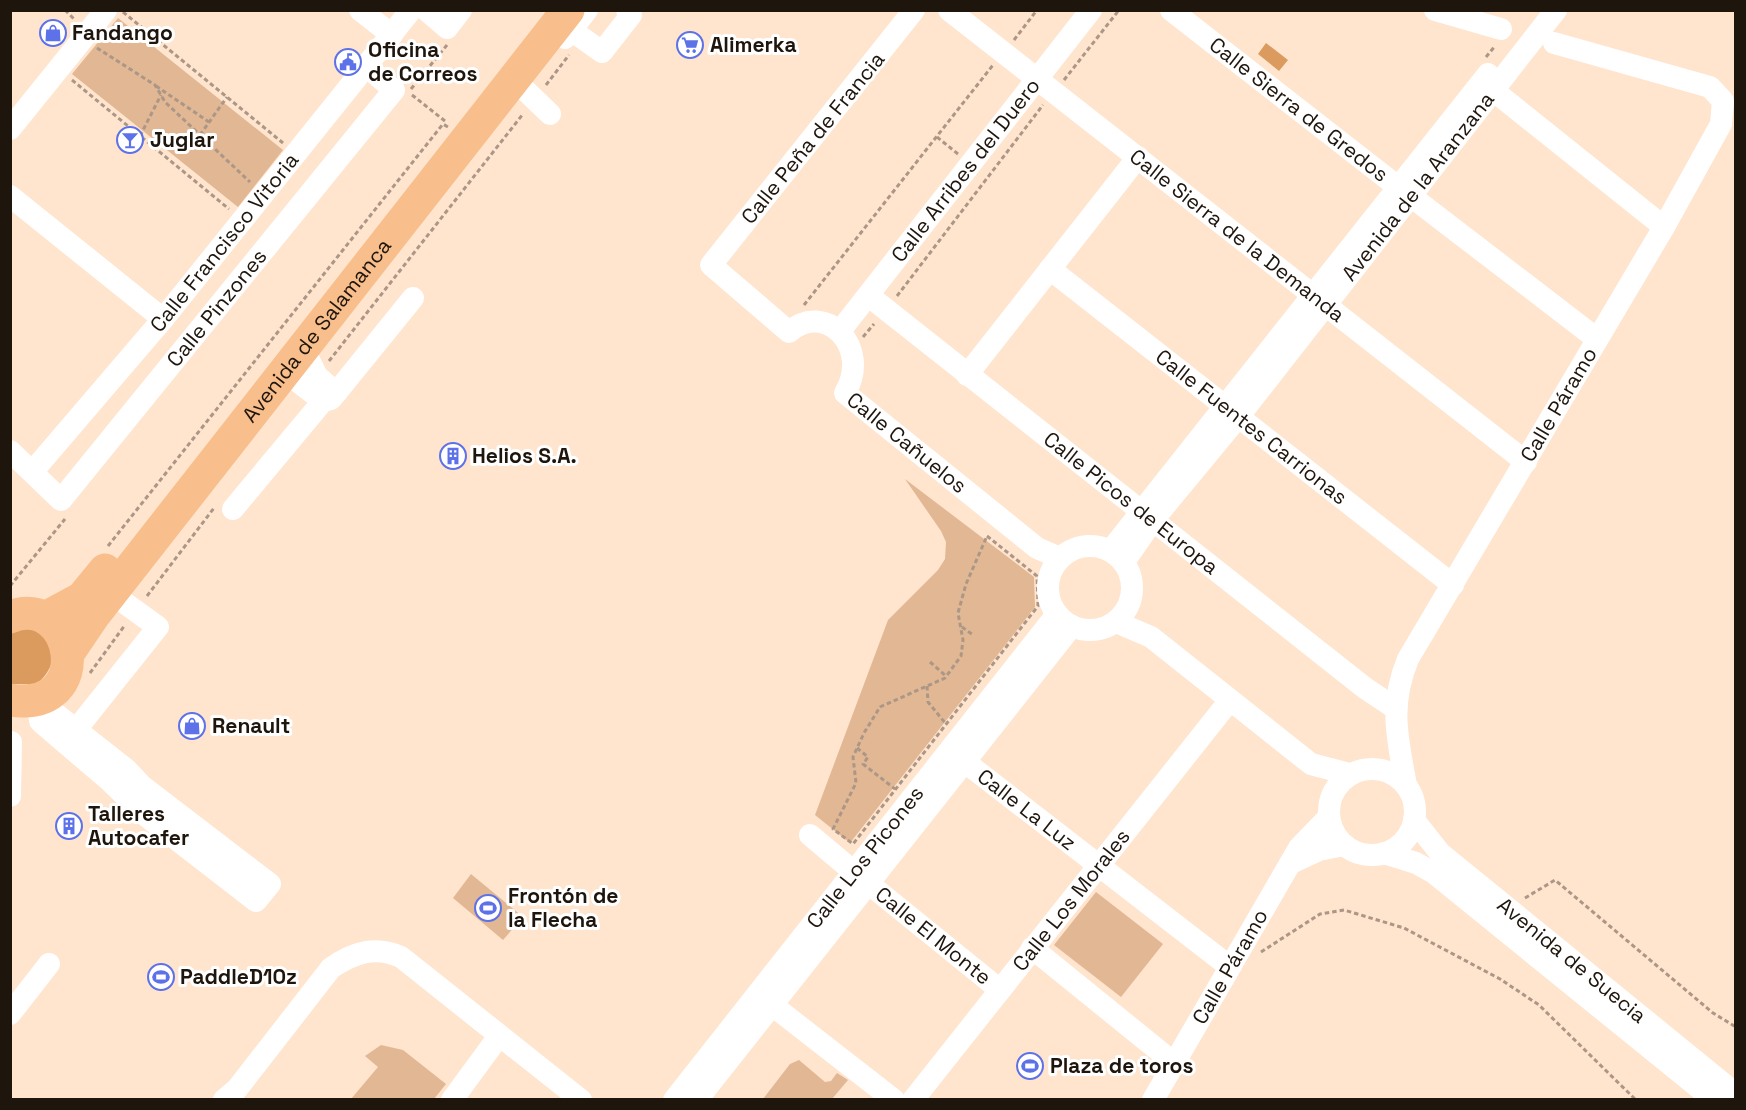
<svg xmlns="http://www.w3.org/2000/svg" width="1746" height="1110" viewBox="0 0 1746 1110" font-family="'Space Grotesk',sans-serif">
	<style>
		.green { fill: #e2b793 }
		.water { fill: #db9a5e }
		.lines { fill: none; stroke-linecap: round; stroke-linejoin: round }
		.path { stroke: #ac9787; stroke-width: 3; stroke-dasharray: 4.5 3; stroke-linecap: butt }
		.minor { stroke: #fff; stroke-width: 22 }
		.highway { stroke: #f8be8b; stroke-width: 33 }
		.labels { text-anchor: middle; stroke-width: 6; stroke-linejoin: round; paint-order: stroke }
		.poi-label { font-size: 21px; font-weight: bold; fill: #1e150d; stroke: #fff; text-anchor: start }
		.street-label { font-size: 21px; fill: #1e150d; stroke: #fff }
	</style>
	<rect width="100%" height="100%" fill="#ffe4ce"/>
	<g class="green">
		<polygon points="118,18 283,150 238,207 72,74"/>
		<polygon points="905,479 1034,577 1035,607 850,843 815,815 888,620 938,570 945,559 946,542 941,531"/>
		<polygon points="471,874 523,917 503,940 453,898"/>
		<polygon points="1096,892 1163,944 1121,997 1054,945"/>
		<polygon points="381,1045 403,1050 446,1084 434,1099 351,1099 378,1067 365,1056"/>
		<polygon points="799,1060 825,1082 831,1081 837,1073 848,1080 832,1099 763,1099 790,1064"/>
	</g>
	<g class="water">
		<polygon points="1266,43 1288,60 1279,71 1258,54"/>
		<path d="M31,627C57,642 60,663 37,684H11V629Z"/>
	</g>
	<g class="lines">
		<g class="path">
			<polyline points="65,10 75,20"/>
			<polyline points="123,12 283,143"/>
			<polyline points="1014,40 1037,10"/>
			<polyline points="97,48 155,85 165,102 250,182"/>
			<polyline points="1486,57 1495,46"/>
			<polyline points="72,80 229,209"/>
			<polyline points="1064,80 1119,10"/>
			<polyline points="546,85 569,55"/>
			<polyline points="156,86 209,122"/>
			<polyline points="411,89 447,45"/>
			<polyline points="412,95 445,121"/>
			<polyline points="200,135 227,97"/>
			<polyline points="140,136 161,95"/>
			<polyline points="937,137 958,154"/>
			<polyline points="897,296 1043,105"/>
			<polyline points="804,305 993,65"/>
			<polyline points="863,337 874,324"/>
			<polyline points="329,361 523,114"/>
			<polygon points="987,536 1037,576 1038,606 853,844 833,829 856,783 853,757 864,733 880,707 945,678 961,656 963,640 958,613 966,584"/>
			<polyline points="108,546 443,124 448,127"/>
			<polyline points="10,586 65,519"/>
			<polyline points="147,596 214,508"/>
			<polyline points="962,627 973,635"/>
			<polyline points="930,662 946,676"/>
			<polyline points="90,673 125,625"/>
			<polyline points="927,686 928,702 946,724"/>
			<polyline points="857,748 868,757 863,764 895,789"/>
			<polyline points="1525,898 1555,880 1713,1013 1736,1027"/>
			<polyline points="1261,952 1320,914 1344,910 1404,928 1500,979 1539,1005 1636,1100"/>
		</g>
		<g class="minor">
			<polyline points="360,10 392,35"/>
			<polyline points="426,10 447,28 461,10"/>
			<path id="s1" d="M914,10L711,265L789,332C825,300 872,347 845,393L1037,548L1060,558"/>
			<path id="s2" d="M949,10L1526,462"/>
			<path id="s3" d="M1171,10L1398,187"/>
			<polyline points="1435,10 1501,29"/>
			<polyline points="571,30 602,52 631,15 627,10"/>
			<polyline points="565,38 587,10"/>
			<polyline points="525,90 550,114"/>
			<polyline points="1494,91 1664,227"/>
			<polyline points="10,129 106,10"/>
			<polyline points="10,196 163,319"/>
			<polyline points="1412,197 1597,339"/>
			<path id="s4" d="M1050,269L1453,585"/>
			<path id="s5" d="M869,296L1365,688L1395,708"/>
			<path id="s6" d="M840,331L1091,10"/>
			<polyline points="310,362 317,376 336,393"/>
			<polyline points="967,375 1138,157"/>
			<polyline points="296,380 323,401"/>
			<path id="s7" d="M10,451L61,500L394,90L366,66"/>
			<path id="s8" d="M33,471L163,319L411,10"/>
			<polyline points="233,509 323,401 331,399 336,393 413,298"/>
			<circle cx="1090" cy="588" r="42"/>
			<polyline points="1111,550 1488,74"/>
			<path id="s9" d="M1124,562L1153,520L1239,416L1556,10"/>
			<polyline points="1116,622 1151,637 1311,764 1349,774"/>
			<polygon points="38,700 127,770 142,786 270,884 256,901 145,815 111,782 43,724 40,721"/>
			<polyline points="75,731 158,627 122,601"/>
			<path id="s10" d="M965,762L1230,967"/>
			<circle cx="1372" cy="812" r="43"/>
			<path id="s11" d="M1406,785C1397,737 1389,705 1408,659L1664,227L1721,124L1723,101L1710,87L1554,43"/>
			<polyline points="10,796 11,742"/>
			<path id="s12" d="M1414,820L1440,853L1736,1094"/>
			<polyline points="810,835 854,872"/>
			<polyline points="1384,853 1416,863 1434,873 1714,1100"/>
			<polyline points="1291,863 1319,850 1344,845"/>
			<path id="s13" d="M868,883L1000,990"/>
			<polyline points="1032,948 1174,1063"/>
			<polyline points="772,1005 894,1100"/>
			<polyline points="10,1014 49,964"/>
			<path d="M224,1100L237,1089L331,968C353,953 375,945 401,957L581,1100"/>
			<polyline points="452,1100 499,1036"/>
			<path id="s14" d="M674,1100L1057,614"/>
			<polyline points="697,1100 1072,626"/>
			<path id="s15" d="M913,1100L1230,700"/>
			<path id="s16" d="M1153,1100L1299,848L1329,817"/>
		</g>
		<g class="highway">
			<path d="M10,617C74,591 98,713 10,700"/>
			<polyline points="45,618 82,598 105,570"/>
			<path id="s17" d="M69,652L94,615L568,10"/>
		</g>
	</g>
	<defs>
		<symbol id="shop-ring" viewBox="-11 -11 22 22"><circle r="9.5" fill="#fff" stroke="#5d71e8" stroke-width="1.5"/><path d="M-5-2.5h2.3a2.7 3.5 0 0 1 5.4 0H5L5.5 6h-11ZM-1.5-2.5h3a1.5 2.3 0 0 0-3 0Z" fill="#5d71e8"/></symbol>
		<symbol id="supermarket-ring" viewBox="-11 -11 22 22"><circle r="9.5" fill="#fff" stroke="#5d71e8" stroke-width="1.5"/><path d="M-6-5.5h2.5l.6 2H6L4.5 2H-2.5L-4.4-4H-6ZM-1.5 3.2a1.3 1.3 0 1 0 .1 0ZM3 3.2a1.3 1.3 0 1 0 .1 0Z" fill="#5d71e8"/></symbol>
		<symbol id="civic-ring" viewBox="-11 -11 22 22"><circle r="9.5" fill="#fff" stroke="#5d71e8" stroke-width="1.5"/><path d="M-.6-6.5H3V-4.5H.6V-3L4-1V1h2V6H-6V1h2V-1L-.6-3ZM-1.2 2.5V6h2.4V2.5Z" fill="#5d71e8"/></symbol>
		<symbol id="bar-ring" viewBox="-11 -11 22 22"><circle r="9.5" fill="#fff" stroke="#5d71e8" stroke-width="1.5"/><path d="M-6-5H6L.8 .8V4.5H3.5V6h-7V4.5H-.8V.8Z" fill="#5d71e8"/></symbol>
		<symbol id="building-ring" viewBox="-11 -11 22 22"><circle r="9.5" fill="#fff" stroke="#5d71e8" stroke-width="1.5"/><path d="M-4-6H4V6H1V3H-1V6H-4ZM-2.5-4.3h1.7v1.8h-1.7ZM.8-4.3h1.7v1.8H.8ZM-2.5-1h1.7V.8h-1.7ZM.8-1h1.7V.8H.8Z" fill="#5d71e8"/></symbol>
		<symbol id="stadium-ring" viewBox="-11 -11 22 22"><circle r="9.5" fill="#fff" stroke="#5d71e8" stroke-width="1.5"/><path d="M0-5a6.5 5 0 1 0 0 10a6.5 5 0 1 0 0-10ZM-3.5-1.8h7v3.6h-7Z" fill="#5d71e8"/></symbol>
	</defs>
	<g fill-rule="evenodd">
		<use href="#shop-ring" x="38" y="18" width="30" height="30"/>
		<use href="#supermarket-ring" x="675" y="30" width="30" height="30"/>
		<use href="#civic-ring" x="333" y="47" width="30" height="30"/>
		<use href="#bar-ring" x="115" y="125" width="30" height="30"/>
		<use href="#building-ring" x="438" y="441" width="30" height="30"/>
		<use href="#shop-ring" x="177" y="711" width="30" height="30"/>
		<use href="#building-ring" x="54" y="811" width="30" height="30"/>
		<use href="#stadium-ring" x="473" y="893" width="30" height="30"/>
		<use href="#stadium-ring" x="146" y="962" width="30" height="30"/>
		<use href="#stadium-ring" x="1015" y="1051" width="30" height="30"/>
	</g>
	<g class="labels">
		<g class="poi-label">
			<text x="72" y="40">Fandango</text>
			<text x="710" y="52">Alimerka</text>
			<text x="368" y="57">Oficina<tspan x="368" dy="24">de Correos</tspan></text>
			<text x="150" y="147">Juglar</text>
			<text x="472" y="463">Helios S.A.</text>
			<text x="212" y="733">Renault</text>
			<text x="88" y="821">Talleres<tspan x="88" dy="24">Autocafer</tspan></text>
			<text x="508" y="903">Frontón de<tspan x="508" dy="24">la Flecha</tspan></text>
			<text x="180" y="984">PaddleD10z</text>
			<text x="1050" y="1073">Plaza de toros</text>
		</g>
		<g class="street-label">
			<text dy="7" stroke="none"><textPath href="#s3" startOffset="162">Calle Sierra de Gredos</textPath></text>
			<text transform="translate(813 138) rotate(-51)" y="7">Calle Peña de Francia</text>
			<text dy="7" stroke="none"><textPath href="#s6" startOffset="204">Calle Arribes del Duero</textPath></text>
			<text dy="7" stroke="none"><textPath href="#s9" startOffset="477">Avenida de la Aranzana</textPath></text>
			<text dy="7" stroke="none"><textPath href="#s2" startOffset="366">Calle Sierra de la Demanda</textPath></text>
			<text dy="7" stroke="none"><textPath href="#s8" startOffset="298">Calle Francisco Vitoria</textPath></text>
			<text dy="7" stroke="none"><textPath href="#s7" startOffset="318">Calle Pinzones</textPath></text>
			<text dy="7" stroke="none"><textPath href="#s17" startOffset="406">Avenida de Salamanca</textPath></text>
			<text dy="7" stroke="none"><textPath href="#s11" startOffset="424">Calle Páramo</textPath></text>
			<text dy="7" stroke="none"><textPath href="#s4" startOffset="256">Calle Fuentes Carrionas</textPath></text>
			<text dy="7" stroke="none"><textPath href="#s1" startOffset="630">Calle Cañuelos</textPath></text>
			<text dy="7" stroke="none"><textPath href="#s5" startOffset="334">Calle Picos de Europa</textPath></text>
			<text dy="7" stroke="none"><textPath href="#s10" startOffset="78">Calle La Luz</textPath></text>
			<text dy="7" stroke="none"><textPath href="#s14" startOffset="309">Calle Los Picones</textPath></text>
			<text dy="7" stroke="none"><textPath href="#s15" startOffset="255">Calle Los Morales</textPath></text>
			<text dy="7" stroke="none"><textPath href="#s13" startOffset="84">Calle El Monte</textPath></text>
			<text dy="7" stroke="none"><textPath href="#s12" startOffset="212">Avenida de Suecia</textPath></text>
			<text dy="7" stroke="none"><textPath href="#s16" startOffset="154">Calle Páramo</textPath></text>
		</g>
	</g>
	<rect width="1746" height="1110" fill="none" stroke="#1e150d" stroke-width="24"/>
</svg>
